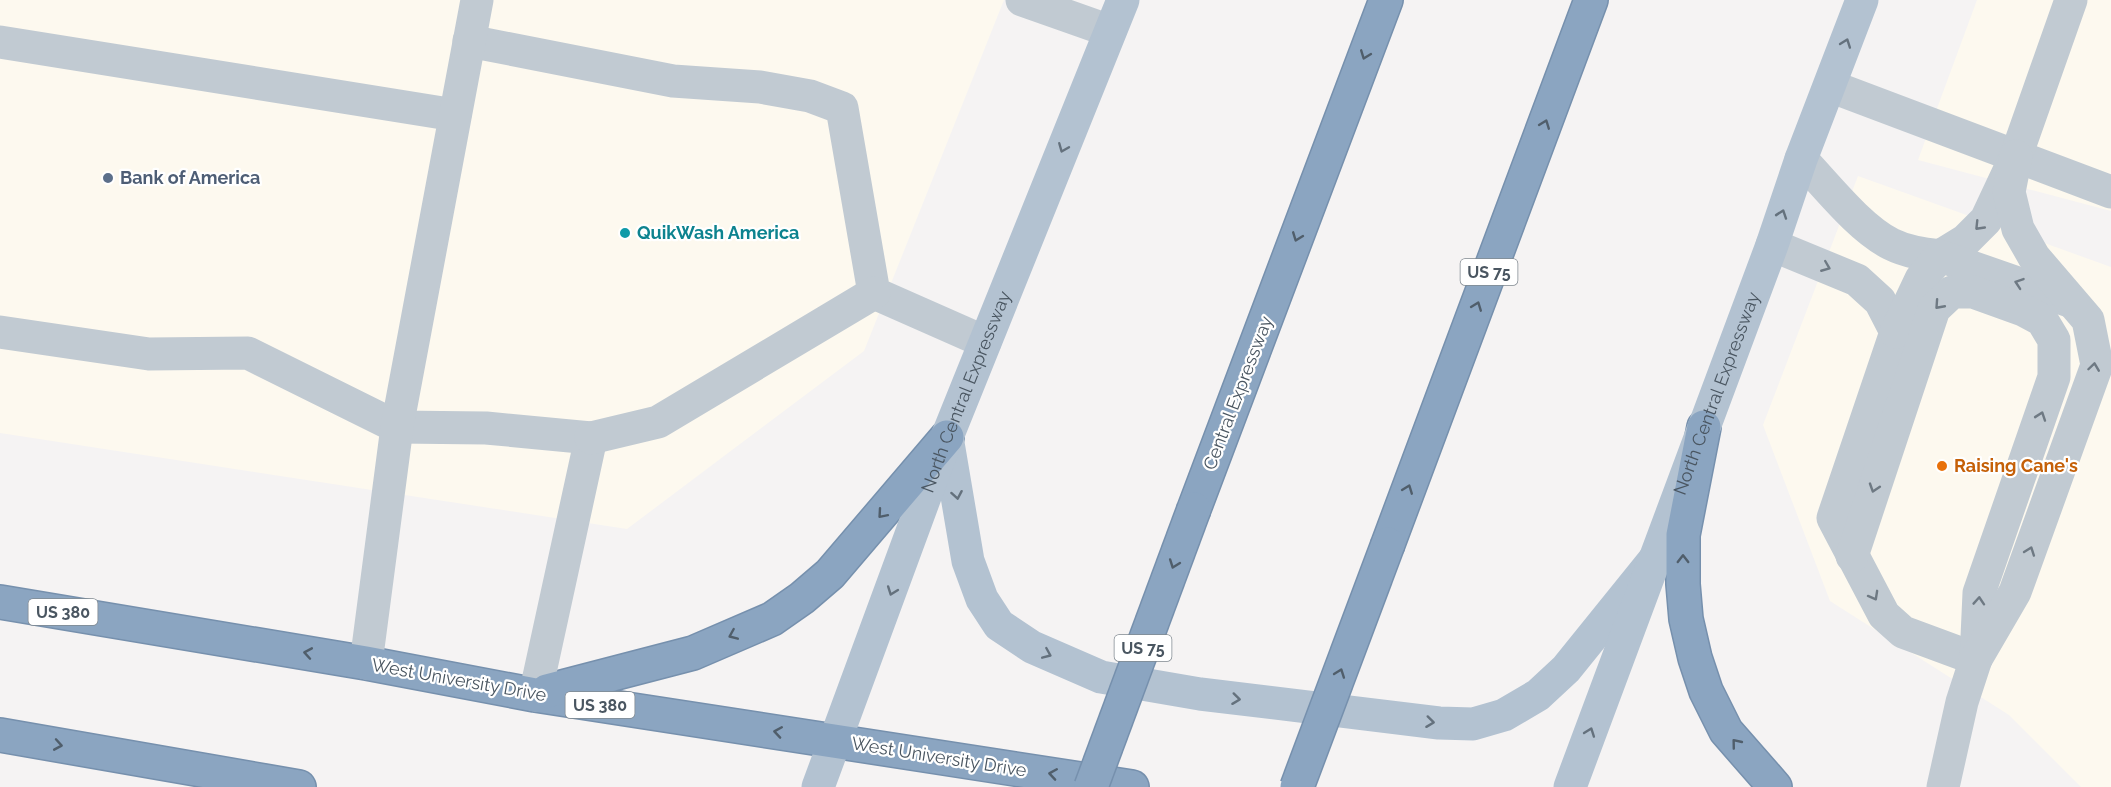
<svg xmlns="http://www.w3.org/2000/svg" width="2111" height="787" viewBox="0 0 2111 787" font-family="Raleway,sans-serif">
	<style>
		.commercial { fill: #fdf9ef }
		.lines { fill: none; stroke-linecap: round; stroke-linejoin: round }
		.highway-casing { stroke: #7690ad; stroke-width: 36 }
		.minor { stroke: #c1cad2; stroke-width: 33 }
		.major { stroke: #b3c2d1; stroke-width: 33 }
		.highway { stroke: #8ba5c1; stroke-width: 33 }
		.highway-bridge-casing { stroke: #7690ad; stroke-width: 36; stroke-linecap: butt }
		.highway-bridge { stroke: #8ba5c1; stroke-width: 33 }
		.oneway { stroke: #64717d }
		.oneway2 { stroke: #505e6b }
		.oneway3 { stroke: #6e7983 }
		.service-dot { fill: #5c6f8a; stroke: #fff; stroke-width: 2 }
		.culture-dot { fill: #0f9aa8; stroke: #fff; stroke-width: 2 }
		.food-dot { fill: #e8710a; stroke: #fff; stroke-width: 2 }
		.labels { text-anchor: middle; stroke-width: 4.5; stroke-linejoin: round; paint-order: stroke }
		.shield { fill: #fff; stroke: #808990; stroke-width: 1.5 }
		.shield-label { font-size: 16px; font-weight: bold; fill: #4a5661 }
		.service-label { font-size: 18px; font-weight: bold; fill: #4e5e75; stroke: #fff; text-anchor: start }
		.culture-label { font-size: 18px; font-weight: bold; fill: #0d838f; stroke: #fff; text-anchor: start }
		.street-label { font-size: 18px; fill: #4a5661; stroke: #fff }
		.food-label { font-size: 18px; font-weight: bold; fill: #c56008; stroke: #fff; text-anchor: start }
	</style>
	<rect width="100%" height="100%" fill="#f5f3f3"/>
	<g class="commercial">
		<polygon points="0,0 1004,0 864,351 627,529 0,433"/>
		<polygon points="1977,0 2111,0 2111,211 1918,160"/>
		<polygon points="1858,176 2111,267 2111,787 2081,787 2009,715 1830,601 1763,425"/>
	</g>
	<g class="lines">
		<defs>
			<g id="highway">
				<polyline points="1704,427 1683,535 1683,584 1686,619 1695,658 1706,691 1726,731 1775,787"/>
				<polyline points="1194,509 1386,0"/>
				<polyline points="1388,544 1591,0"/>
				<polyline points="0,602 366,663 535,695 1132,787"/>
				<polyline points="547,691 693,653 772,619 802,598 830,574 947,437"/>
				<polyline points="0,735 299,787"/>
			</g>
		</defs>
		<use href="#highway" class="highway-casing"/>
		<g class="minor">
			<polyline points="1022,0 1110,31"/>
			<polyline points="469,41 673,81 760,87 810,96 842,108 874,293 985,342"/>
			<polyline points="0,42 455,115"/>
			<polyline points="1830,86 2111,192"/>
			<path d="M1801,159C1826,185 1859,228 1891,244C1907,252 1923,254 1940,256L1966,240L1986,220L2016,156L2071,0"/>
			<polyline points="1772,245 1857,280 1880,301 1896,332 1833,518 1884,615 1903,632 1976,659"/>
			<polyline points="0,332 149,354 248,353 397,427 486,428 591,438 535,695"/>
			<polyline points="1896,332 1921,279 1940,256 2072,302"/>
			<polyline points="591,438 658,422 874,293"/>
			<polyline points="1852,556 1934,309 1952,292 1973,292 2023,310 2042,320 2054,340 2054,377 1979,593 1976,659"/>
			<polyline points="366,663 397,427 477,0"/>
			<polyline points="1943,787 1962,702 1976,659 2015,592 2097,365 2088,320 2034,257 2018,229 2009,192 2016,156"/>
		</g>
		<g class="major">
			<polyline points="947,437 968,561 982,599 999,625 1032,647 1101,677 1200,694 1439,723 1473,724 1504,715 1538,695 1566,669 1654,560"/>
			<path id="s1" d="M818,787L947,437L1123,0"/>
			<path id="s2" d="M1570,787L1772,245L1801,159L1862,0"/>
		</g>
		<use href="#highway" class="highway"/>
		<defs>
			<g id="highway-bridge">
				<polyline points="1091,787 1194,509"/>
				<polyline points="1297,787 1388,544"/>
			</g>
		</defs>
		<use href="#highway-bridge" class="highway-bridge-casing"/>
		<use href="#highway-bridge" class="highway-bridge"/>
	</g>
	<defs><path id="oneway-chevron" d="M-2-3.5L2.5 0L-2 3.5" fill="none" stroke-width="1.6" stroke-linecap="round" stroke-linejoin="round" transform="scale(1.5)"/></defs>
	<g class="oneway">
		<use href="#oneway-chevron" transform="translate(1846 43) rotate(-70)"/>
		<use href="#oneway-chevron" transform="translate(1063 148) rotate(112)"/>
		<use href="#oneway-chevron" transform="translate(1782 214) rotate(-71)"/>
		<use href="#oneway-chevron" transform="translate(957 495) rotate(80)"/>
		<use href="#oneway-chevron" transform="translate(892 591) rotate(110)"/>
		<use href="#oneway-chevron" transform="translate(1047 654) rotate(23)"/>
		<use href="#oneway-chevron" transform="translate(1236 699) rotate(7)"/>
		<use href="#oneway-chevron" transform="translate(1430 722) rotate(7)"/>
		<use href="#oneway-chevron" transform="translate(1590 732) rotate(-70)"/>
	</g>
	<g class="oneway2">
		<use href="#oneway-chevron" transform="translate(1365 55) rotate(111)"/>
		<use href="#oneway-chevron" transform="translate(1545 124) rotate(-69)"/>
		<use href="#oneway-chevron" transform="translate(1297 237) rotate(111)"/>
		<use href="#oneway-chevron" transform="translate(1477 306) rotate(-69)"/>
		<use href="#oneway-chevron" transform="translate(1408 489) rotate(-69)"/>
		<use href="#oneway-chevron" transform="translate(882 514) rotate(131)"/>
		<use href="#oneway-chevron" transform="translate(1683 559) rotate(-90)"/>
		<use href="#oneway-chevron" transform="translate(1174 564) rotate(110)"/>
		<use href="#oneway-chevron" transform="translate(733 635) rotate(157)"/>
		<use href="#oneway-chevron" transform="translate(308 653) rotate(-170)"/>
		<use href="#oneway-chevron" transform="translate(1340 673) rotate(-70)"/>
		<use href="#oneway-chevron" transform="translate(778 732) rotate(-171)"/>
		<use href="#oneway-chevron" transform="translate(1736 743) rotate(-129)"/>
		<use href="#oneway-chevron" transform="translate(58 745) rotate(10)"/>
		<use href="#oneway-chevron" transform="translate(1053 774) rotate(-171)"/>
	</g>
	<g class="oneway3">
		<use href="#oneway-chevron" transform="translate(1979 226) rotate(134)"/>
		<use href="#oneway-chevron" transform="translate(1826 267) rotate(22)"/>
		<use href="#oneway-chevron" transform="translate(2019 283) rotate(-161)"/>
		<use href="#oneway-chevron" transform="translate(1939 305) rotate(132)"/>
		<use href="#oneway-chevron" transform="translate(2094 367) rotate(-82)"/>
		<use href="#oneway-chevron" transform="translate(2041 416) rotate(-71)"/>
		<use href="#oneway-chevron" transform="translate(1874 488) rotate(108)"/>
		<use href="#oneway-chevron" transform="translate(2030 551) rotate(-70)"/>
		<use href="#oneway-chevron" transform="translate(1874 596) rotate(61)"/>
		<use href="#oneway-chevron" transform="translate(1979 601) rotate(-86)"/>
	</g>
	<circle class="service-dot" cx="108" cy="178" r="6"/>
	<circle class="culture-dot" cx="625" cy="233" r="6"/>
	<circle class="food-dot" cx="1942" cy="466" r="6"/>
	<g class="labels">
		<g class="shield">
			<rect x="1460.5" y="259" width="57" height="26" rx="4.5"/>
			<rect x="28.5" y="599" width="69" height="26" rx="4.5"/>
			<rect x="1114.5" y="635" width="57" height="26" rx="4.5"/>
			<rect x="565.5" y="692" width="69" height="26" rx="4.5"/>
		</g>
		<g class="shield-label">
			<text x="1489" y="278">US 75</text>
			<text x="63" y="618">US 380</text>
			<text x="1143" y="654">US 75</text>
			<text x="600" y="711">US 380</text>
		</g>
		<g class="service-label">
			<text x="120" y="184">Bank of America</text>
		</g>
		<g class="culture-label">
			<text x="637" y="239">QuikWash America</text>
		</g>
		<g class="street-label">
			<text dy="6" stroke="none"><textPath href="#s1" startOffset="422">North Central Expressway</textPath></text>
			<text transform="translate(1238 393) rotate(-69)" y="6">Central Expressway</text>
			<text dy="6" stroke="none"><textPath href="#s2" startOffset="420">North Central Expressway</textPath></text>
			<text transform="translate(459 680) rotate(10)" y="6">West University Drive</text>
			<text transform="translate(939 757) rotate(9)" y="6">West University Drive</text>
		</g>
		<g class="food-label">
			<text x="1954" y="472">Raising Cane's</text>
		</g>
	</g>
</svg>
